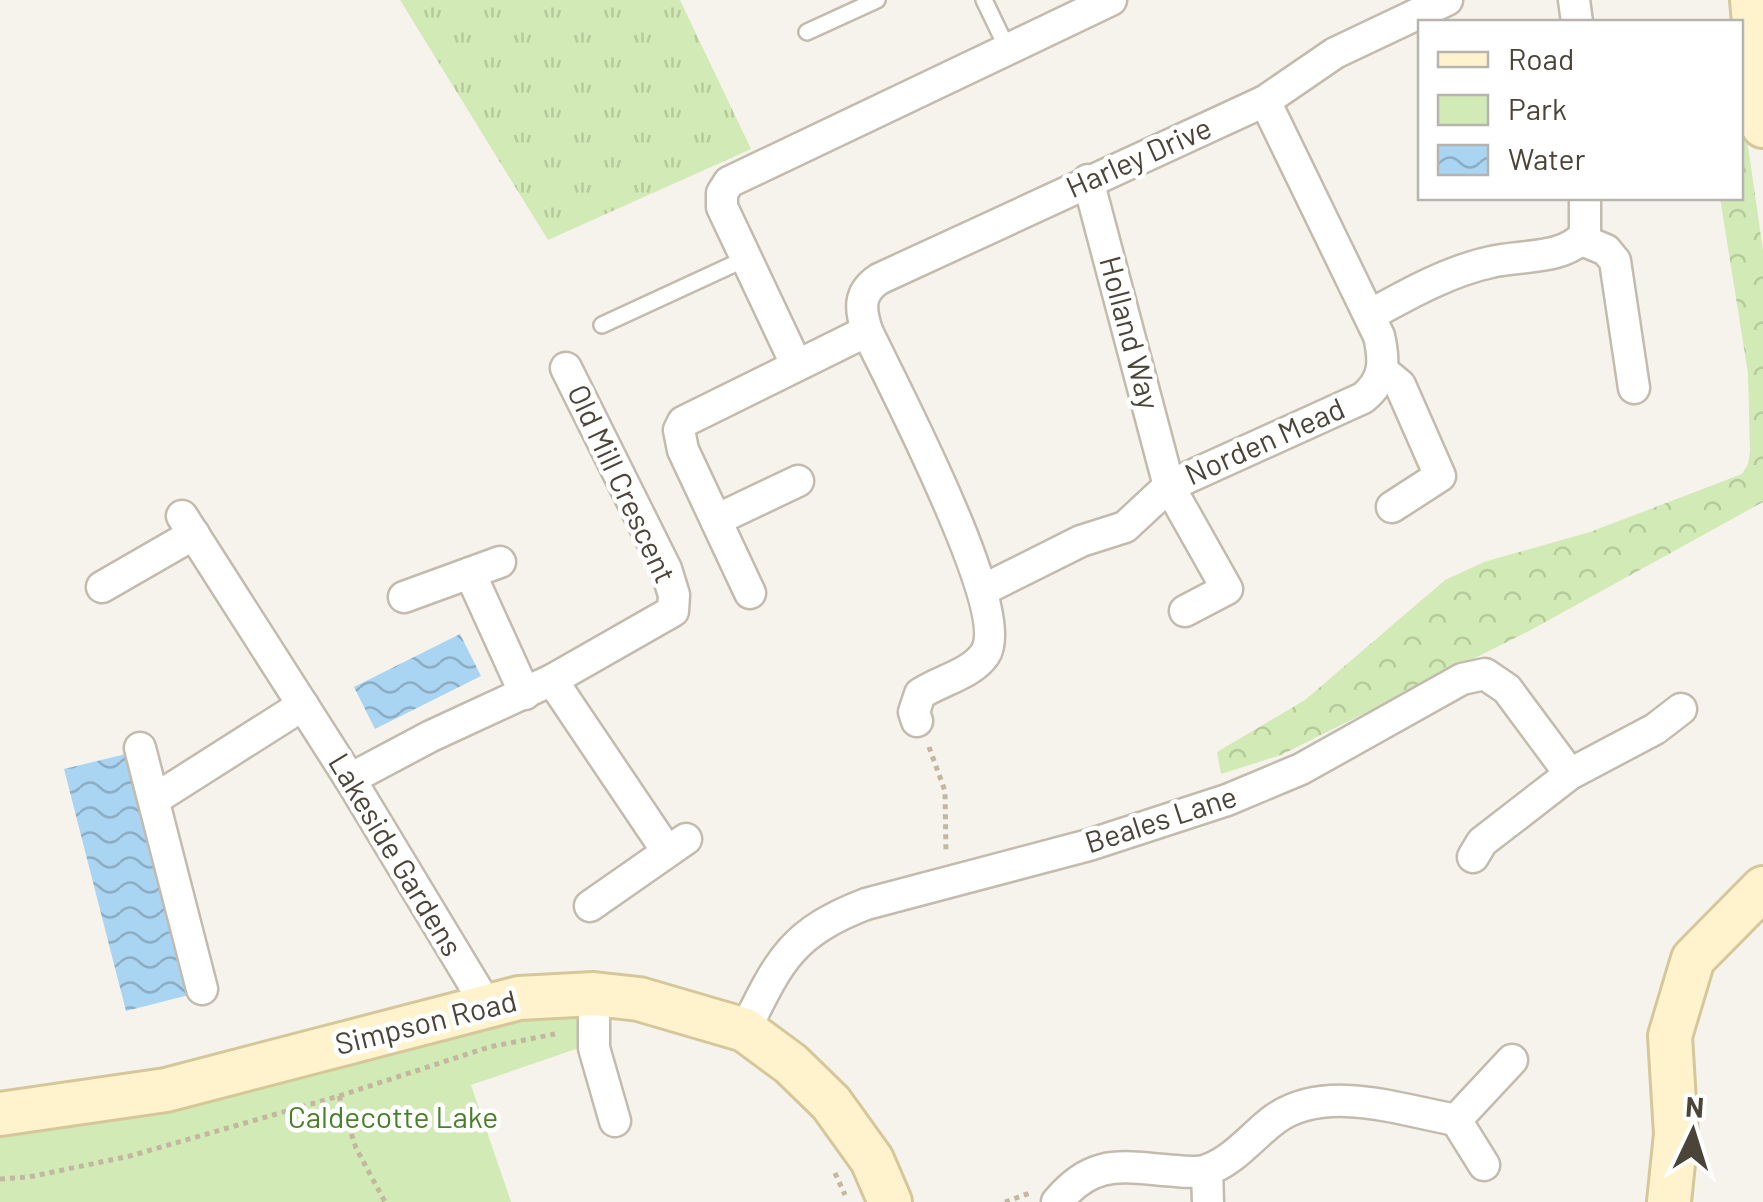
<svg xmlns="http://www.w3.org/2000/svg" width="1763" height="1202" viewBox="0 0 1763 1202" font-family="Barlow,sans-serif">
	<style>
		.grass { fill: url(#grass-tufts) }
		.forest { fill: url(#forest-crowns) }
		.park { fill: #d2eab5 }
		.water { fill: url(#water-waves) }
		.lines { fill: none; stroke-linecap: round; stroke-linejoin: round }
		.lane-casing { stroke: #c2bbae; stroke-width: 20 }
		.street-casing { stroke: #c2bbae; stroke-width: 35 }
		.secondary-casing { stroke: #d6c79b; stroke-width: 48 }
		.path { stroke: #c4b79f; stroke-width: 5; stroke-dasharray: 5 5; stroke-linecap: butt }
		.lane { stroke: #fff; stroke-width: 15 }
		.street { stroke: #fff; stroke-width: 30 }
		.secondary { stroke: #fff3cd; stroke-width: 42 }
		.labels { text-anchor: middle; stroke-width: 9; stroke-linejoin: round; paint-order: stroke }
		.street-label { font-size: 30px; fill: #4b4439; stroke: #fff }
		.park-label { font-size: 30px; fill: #4a7f2a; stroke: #fff }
	</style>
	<defs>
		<pattern id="grass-tufts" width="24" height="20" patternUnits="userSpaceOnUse" patternTransform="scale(2.5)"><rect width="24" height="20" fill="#d2eab5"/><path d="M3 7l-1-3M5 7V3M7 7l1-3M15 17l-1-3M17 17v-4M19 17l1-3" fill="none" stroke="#b6ca9c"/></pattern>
		<pattern id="forest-crowns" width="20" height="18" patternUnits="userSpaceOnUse" patternTransform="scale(2.5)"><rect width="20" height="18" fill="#d2eab5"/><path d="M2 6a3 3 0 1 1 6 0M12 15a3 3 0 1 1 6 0" fill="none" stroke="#b6ca9c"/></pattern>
		<pattern id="water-waves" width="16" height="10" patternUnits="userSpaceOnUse" patternTransform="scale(2.5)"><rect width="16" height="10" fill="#a9d4f2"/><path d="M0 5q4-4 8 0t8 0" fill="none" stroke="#8caec5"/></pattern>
	</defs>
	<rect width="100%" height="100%" fill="#f6f3ec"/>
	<polygon class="grass" points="400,0 680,0 751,149 548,240"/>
	<polygon class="forest" points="1741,98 1763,250 1763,502 1529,631 1281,755 1221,774 1217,752 1305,700 1445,580 1484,562 1590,532 1742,474 1748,464 1750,452 1748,373 1720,198 1740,198"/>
	<polygon class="park" points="594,994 594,1048 579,1048 471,1085 511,1202 0,1202 0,1114"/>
	<g class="water">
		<polygon points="460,634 481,676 375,729 354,687"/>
		<polygon points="126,754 189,995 126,1011 64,769"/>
	</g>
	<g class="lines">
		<defs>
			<g id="lane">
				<polyline points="984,0 1008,50"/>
				<polyline points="807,32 877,0"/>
				<polyline points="602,325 745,259"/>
			</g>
			<g id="street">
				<polyline points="1574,0 1577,22"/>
				<polyline points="1088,180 1169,486 1227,589 1185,611"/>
				<polyline points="1582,240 1606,250 1615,261 1634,388"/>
				<path d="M1370,315C1408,294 1449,271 1491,262C1518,255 1567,260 1585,234V198"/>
				<path d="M867,331C860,309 858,293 879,279L1265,101L1335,53L1447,0"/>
				<polyline points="796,364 722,207 722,193 729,182 1111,0"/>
				<polyline points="1383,371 1400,385 1440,476 1392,507"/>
				<polyline points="182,516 350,779 487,1006"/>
				<polyline points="716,520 798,481"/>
				<polyline points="470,573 525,694"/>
				<polyline points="102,587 194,534"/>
				<path d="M983,590L1081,541L1125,527L1169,486L1363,398C1385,380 1385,362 1379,336L1265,101"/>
				<path d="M750,593L683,450L679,430L683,422L867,331C891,382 1013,611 985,654C972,674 939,681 920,694L914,712L917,721"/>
				<polyline points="404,597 500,562"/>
				<polyline points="552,680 667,851"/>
				<polyline points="140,748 202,989"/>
				<polyline points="350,779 431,736 552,680 673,611 674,595 666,569 566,368"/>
				<polyline points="155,799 303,705"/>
				<polyline points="1473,857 1482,842 1570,774 1655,729 1681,709"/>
				<polyline points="590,906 686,839"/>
				<polyline points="594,994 594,1048 615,1121"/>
				<path d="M745,1030C779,961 791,933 866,904L1089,845L1227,800L1301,769L1462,679L1485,674L1507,689L1570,774"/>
				<polyline points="1484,1165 1456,1120 1512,1060"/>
				<polyline points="1207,1171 1208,1202"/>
				<path d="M1057,1202C1095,1156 1125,1168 1176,1171C1186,1172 1199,1173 1207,1170C1234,1161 1253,1135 1275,1119C1326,1083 1400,1110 1456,1120"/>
			</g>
			<g id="secondary">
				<polyline points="1752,0 1763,126"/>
				<polyline points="0,1114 166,1090 519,998 594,994 639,999 745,1030 791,1064 831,1103 872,1160 890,1202"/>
				<polyline points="1669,1202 1676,1134 1670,1036 1693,959 1763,888"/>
			</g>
		</defs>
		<use href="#lane" class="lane-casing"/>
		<use href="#street" class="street-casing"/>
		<use href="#secondary" class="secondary-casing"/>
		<g class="path">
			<polyline points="929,747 945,791 946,853"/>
			<polyline points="339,1096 356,1148 385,1202"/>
			<polyline points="835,1173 845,1195"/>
			<polyline points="0,1179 29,1177 130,1156 339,1096 489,1047 555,1034"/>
			<polyline points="1005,1202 1030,1193"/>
		</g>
		<use href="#lane" class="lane"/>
		<use href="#street" class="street"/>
		<use href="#secondary" class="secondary"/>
	</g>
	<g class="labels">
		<g class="street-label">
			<text transform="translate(1139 158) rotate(-24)" y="10">Harley Drive</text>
			<text transform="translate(1129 333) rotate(75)" y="10">Holland Way</text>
			<text transform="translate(1265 442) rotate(-24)" y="10">Norden Mead</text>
			<text transform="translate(621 484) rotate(65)" y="10">Old Mill Crescent</text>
			<text transform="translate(1161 820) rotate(-18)" y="10">Beales Lane</text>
			<text transform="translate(395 855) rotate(59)" y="10">Lakeside Gardens</text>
			<text transform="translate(426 1023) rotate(-14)" y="10">Simpson Road</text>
		</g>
		<g class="park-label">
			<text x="393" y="1128">Caldecotte Lake</text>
		</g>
	</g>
	<rect x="1418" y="20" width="325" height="180" fill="#ffffff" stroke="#b7b4b0" stroke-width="2.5"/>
	<rect x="1438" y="52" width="50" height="15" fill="#fff3cd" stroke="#b7b4b0" stroke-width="2.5"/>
	<text x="1508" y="70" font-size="30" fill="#4b4439">Road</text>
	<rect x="1438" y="95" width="50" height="30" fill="#d2eab5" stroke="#b7b4b0" stroke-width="2.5"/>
	<text x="1508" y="120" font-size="30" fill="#4b4439">Park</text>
	<rect x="1438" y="145" width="50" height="30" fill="url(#water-waves)" stroke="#b7b4b0" stroke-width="2.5"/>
	<text x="1508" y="170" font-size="30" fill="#4b4439">Water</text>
	<g transform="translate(1693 1132) rotate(4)" stroke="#ffffff" stroke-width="8" paint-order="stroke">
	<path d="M0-8L18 38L0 25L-18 38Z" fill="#4b4439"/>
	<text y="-15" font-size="28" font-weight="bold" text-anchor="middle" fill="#4b4439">N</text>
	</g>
</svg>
